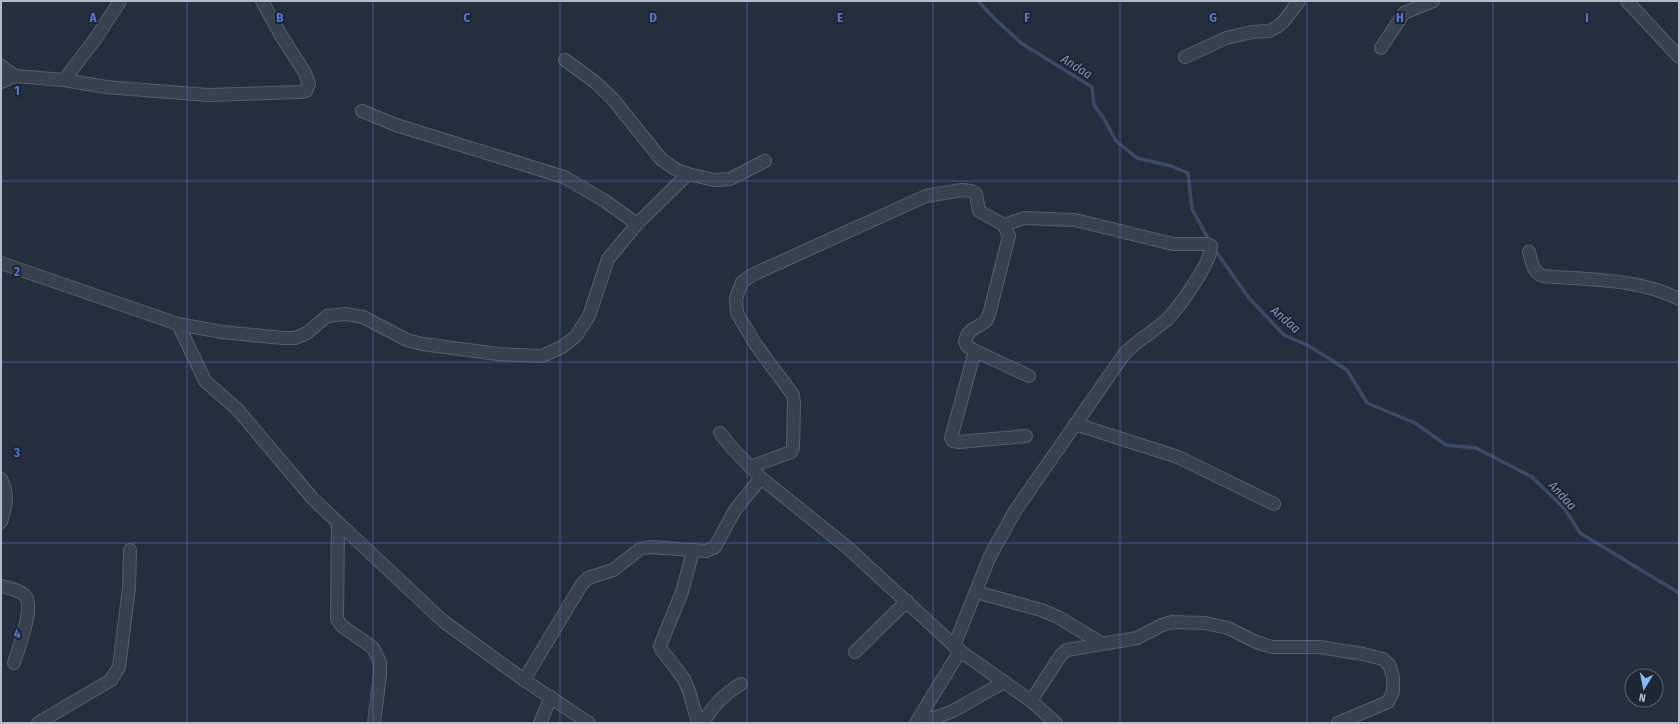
<svg xmlns="http://www.w3.org/2000/svg" width="1680" height="724" viewBox="0 0 1680 724" font-family="'Fira Sans Condensed',sans-serif">
	<style>
		.lines { fill: none; stroke-linecap: round; stroke-linejoin: round }
		.stream { stroke: #394c67; stroke-width: 3.5 }
		.minor-casing { stroke: #565f6c; stroke-width: 14 }
		.minor { stroke: #38414e; stroke-width: 12 }
		.grid { fill: none; stroke: #5274d3; stroke-width: 1; stroke-opacity: 0.55 }
		.labels { text-anchor: middle; stroke-width: 4; stroke-linejoin: round; paint-order: stroke }
		.water-label { font-size: 13px; font-style: italic; fill: #7c92b1; stroke: #1d2633 }
		.grid-label { font-size: 13px; text-anchor: middle; font-weight: bold; fill: #5274d3; stroke: #1d2633; stroke-width: 4; stroke-linejoin: round; paint-order: stroke }
	</style>
	<rect width="100%" height="100%" fill="#242f3e"/>
	<g class="lines">
		<g class="stream">
			<polyline points="978,1 995,19 1021,43 1092,87 1094,105 1104,119 1116,141 1137,158 1171,166 1188,173 1192,209 1210,242"/>
			<polyline points="1214,249 1249,298 1284,335 1309,346 1347,370 1367,403 1415,423 1446,445 1476,448 1532,477 1565,509 1580,533 1679,593"/>
		</g>
		<defs>
			<g id="minor">
				<polyline points="1627,1 1679,57"/>
				<polyline points="1381,48 1404,13 1433,1"/>
				<polyline points="1185,57 1226,38 1252,32 1269,31 1277,27 1284,21 1299,1"/>
				<polyline points="565,60 595,82 612,98 661,159 675,169 688,174 714,180 730,179 765,161"/>
				<polyline points="1,66 15,76"/>
				<polyline points="64,80 106,87 208,95 300,92 306,91 309,84 305,73 282,37 262,1"/>
				<polyline points="1,82 15,76 64,80 96,38 120,1"/>
				<polyline points="637,224 688,174"/>
				<path d="M1529,252C1532,262 1532,272 1543,276C1588,280 1638,278 1679,299"/>
				<polyline points="1,263 178,324 222,332 283,338 295,338 307,333 327,316 346,314 363,317 407,340 422,344 498,354 542,356 562,347 576,336 589,316 608,259 637,224 605,201 564,177 396,125 362,111"/>
				<polyline points="178,324 205,381 237,409 313,499 443,621 524,680 589,723"/>
				<polyline points="975,351 951,438 953,441 959,442 1026,436"/>
				<polyline points="1075,424 1178,457 1274,504"/>
				<polyline points="720,433 732,448 761,478 848,548 960,651 1031,701 1056,723"/>
				<path d="M750,467L791,452L793,447L794,403L793,395L756,345L737,313L736,298L742,282L752,275L926,196L962,190L971,191L976,194L979,211L1004,225L1009,236L990,311C989,314 988,318 986,321C977,329 969,327 965,341L967,346L975,351L1029,376"/>
				<path d="M1,479C9,494 6,506 1,522"/>
				<polyline points="338,523 337,619 342,626 373,648 380,662 380,675 374,723"/>
				<polyline points="693,551 682,592 660,646 661,649 684,679 689,691 698,723"/>
				<path d="M1,586C9,588 21,590 26,597C34,610 18,649 14,663"/>
				<polyline points="976,592 1041,610 1058,617 1101,643"/>
				<path d="M954,646L990,556L1015,511L1125,353C1137,341 1151,333 1164,322C1177,311 1212,262 1211,246L1207,244H1173L1075,220L1024,218L1004,225"/>
				<polyline points="855,652 907,601"/>
				<polyline points="524,680 582,584 588,578 613,570 640,549 650,547 706,551 715,547 735,510 761,478"/>
				<polyline points="1031,701 1061,655 1067,650 1137,638 1162,625 1172,622 1205,623 1228,628 1256,642 1272,647 1319,647 1363,654 1383,659 1390,666 1393,678 1393,692 1388,702 1338,723"/>
				<polyline points="918,721 937,717 953,711 1004,682"/>
				<polyline points="38,723 111,680 119,667 129,588 130,550"/>
				<polyline points="540,723 551,697"/>
				<path d="M703,723C712,706 724,694 741,684"/>
				<polyline points="916,723 960,651"/>
			</g>
		</defs>
		<use href="#minor" class="minor-casing"/>
		<use href="#minor" class="minor"/>
	</g>
	<path class="grid" d="M187,1V723M373,1V723M560,1V723M747,1V723M933,1V723M1120,1V723M1307,1V723M1493,1V723M1,181H1679M1,362H1679M1,543H1679"/>
	<g class="labels">
		<g class="water-label">
			<text transform="translate(1077 66) rotate(32)" y="5">Andaa</text>
			<text transform="translate(1286 319) rotate(40)" y="5">Andaa</text>
			<text transform="translate(1563 495) rotate(47)" y="5">Andaa</text>
		</g>
	</g>
	<g class="grid-label">
		<text x="93" y="22">A</text>
		<text x="280" y="22">B</text>
		<text x="467" y="22">C</text>
		<text x="653" y="22">D</text>
		<text x="840" y="22">E</text>
		<text x="1027" y="22">F</text>
		<text x="1213" y="22">G</text>
		<text x="1400" y="22">H</text>
		<text x="1587" y="22">I</text>
		<text x="17" y="95">1</text>
		<text x="17" y="276">2</text>
		<text x="17" y="457">3</text>
		<text x="17" y="638">4</text>
	</g>
	<rect width="1680" height="724" fill="none" stroke="#b4bcc9" stroke-width="4"/>
	<g transform="translate(1644 688) rotate(190)"><circle r="19" fill="#1d2633" stroke="#59626f"/>
	<path d="M0-3L7 15L0 10L-7 15Z" fill="#8ab4f8"/>
	<text y="-6" font-size="11" font-weight="bold" text-anchor="middle" fill="#b4bcc9">N</text>
	</g>
</svg>
